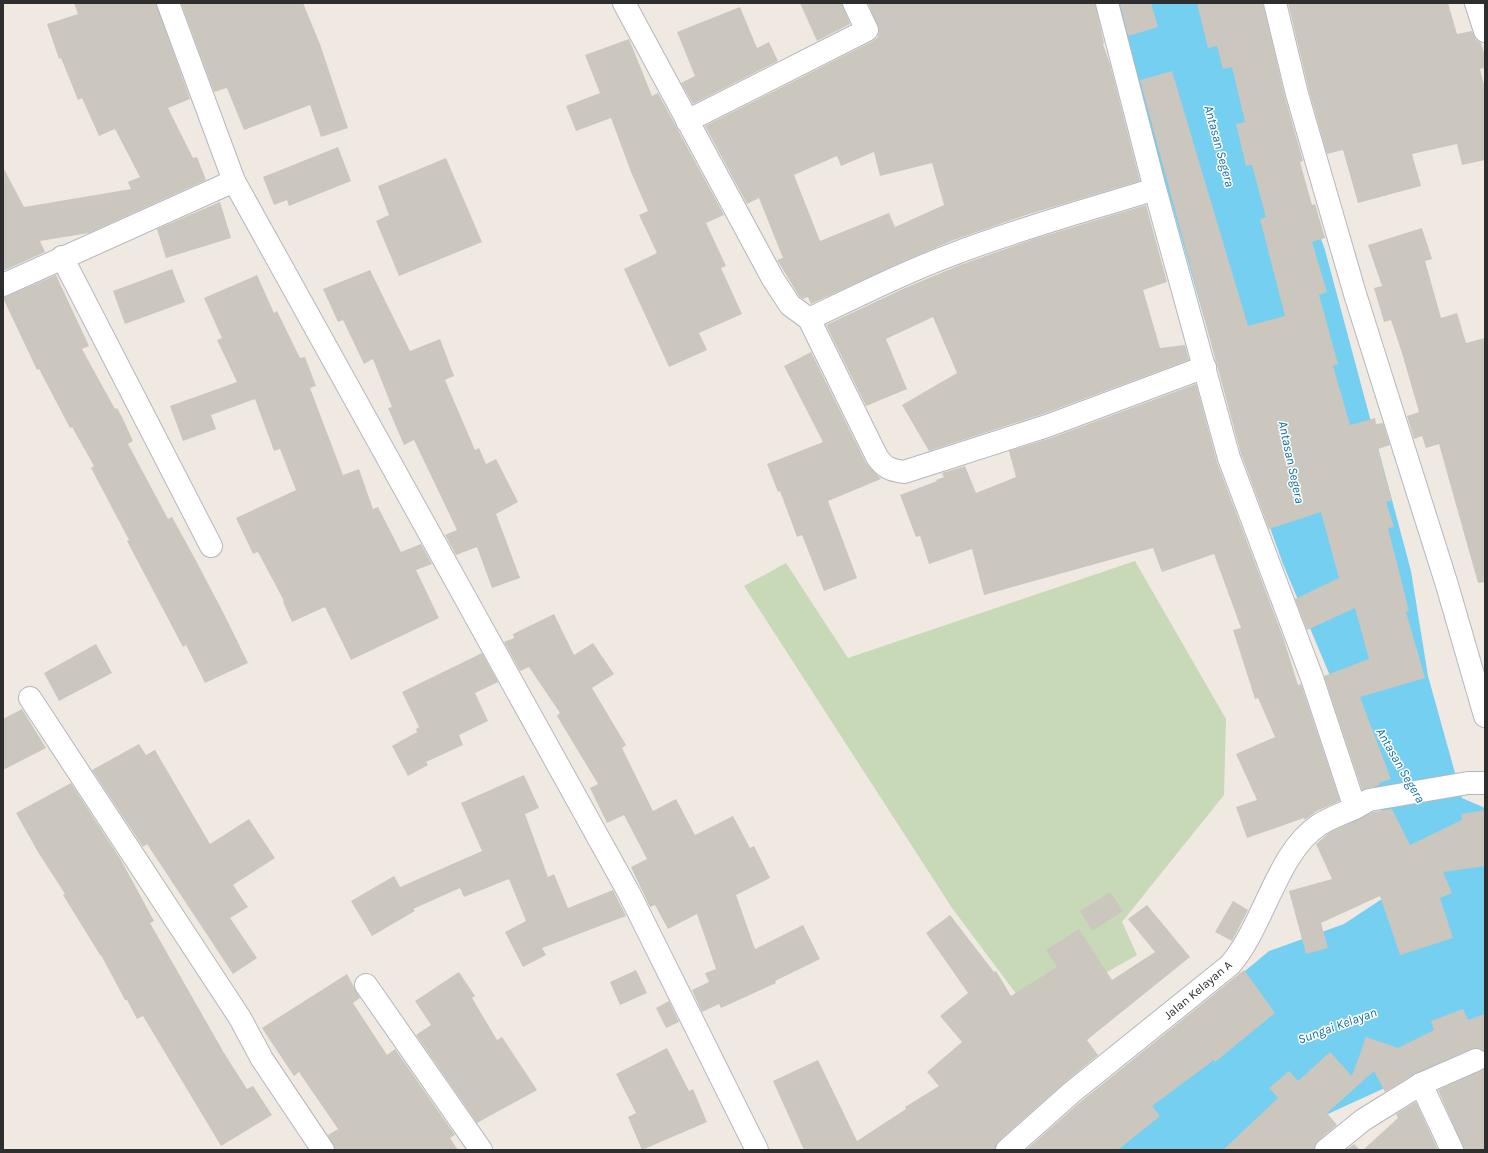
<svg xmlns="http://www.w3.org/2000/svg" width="1488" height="1153" viewBox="0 0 1488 1153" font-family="Karla,sans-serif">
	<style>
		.cemetery { fill: #c8d9b8 }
		.water { fill: #75cff0 }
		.building { fill: #cbc7bf; fill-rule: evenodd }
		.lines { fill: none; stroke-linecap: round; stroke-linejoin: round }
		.street-casing { stroke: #b4b7c1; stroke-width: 24 }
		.secondary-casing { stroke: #b4b7c1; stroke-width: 24 }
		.street { stroke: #fff; stroke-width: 22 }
		.secondary { stroke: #fff; stroke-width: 22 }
		.labels { text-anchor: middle; stroke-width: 3; stroke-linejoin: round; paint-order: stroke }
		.street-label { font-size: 12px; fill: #2e2e2e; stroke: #fff }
		.water-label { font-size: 13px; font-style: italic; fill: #0d6fa3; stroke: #fff }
	</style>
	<rect width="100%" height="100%" fill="#efe9e1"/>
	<polygon class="cemetery" points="1135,561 1226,719 1224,795 1122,922 1137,955 1032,1015 952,908 744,586 786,563 848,658"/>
	<polygon class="water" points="1114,3 1239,3 1253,47 1325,250 1411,571 1428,676 1462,798 1485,808 1485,1042 1317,1119 1302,1150 1034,1150 1055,1129 1269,951 1344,924 1391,893 1387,828 1365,759 1283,564 1240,443"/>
	<g class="building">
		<polygon points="74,3 156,3 190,99 168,108 193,158 197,157 206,180 89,233 40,241 45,252 3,271 3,167 24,207 131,189 128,182 140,177 115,129 99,136 82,98 78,100 61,58 59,59 47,24 78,14"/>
		<polygon points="181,3 303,3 320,44 348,128 321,137 310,105 244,130 227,88 214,92"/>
		<polygon points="800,3 842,3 850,24 817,41"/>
		<path d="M868,3H1095L1104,43L1103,44L1110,64L1140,181L1026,215L951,241L895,265L811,304L808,297L803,299L799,296L779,263L777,260L783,258L759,198L747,204L705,126L873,41L878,37L879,30ZM874,152L880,176L932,163L944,205L895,227L889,213L820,241L794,175L837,156L841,166Z"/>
		<polygon points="1123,3 1151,3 1158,27 1128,36 1120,4"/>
		<polygon points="1197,3 1263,3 1285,97 1303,161 1300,162 1312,205 1315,204 1325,238 1312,242 1327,292 1319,295 1338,364 1333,366 1350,425 1375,418 1376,424 1383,423 1390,445 1378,449 1392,500 1386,502 1394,527 1388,528 1409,611 1406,612 1425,678 1360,697 1391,779 1379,783 1380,785 1362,790 1324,676 1369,659 1355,608 1307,630 1295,599 1339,578 1321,512 1269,529 1241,454 1140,80 1172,71 1248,326 1285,316 1260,219 1266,217 1252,165 1246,166 1236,124 1245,122 1232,67 1223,69 1217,46 1208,48"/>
		<polygon points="1288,3 1448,3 1457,34 1472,31 1476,40 1481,43 1485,56 1485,68 1480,69 1485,89 1485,160 1462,165 1457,144 1412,154 1421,186 1358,203 1343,150 1327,154 1309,91"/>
		<polygon points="740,7 757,48 769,42 778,61 693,104 681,83 695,76 677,32"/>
		<polygon points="629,39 652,96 658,93 724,215 706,223 726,266 721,268 742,314 699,333 707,350 669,367 624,269 657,253 639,215 648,211 631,172 611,118 576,131 566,106 600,93 585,55"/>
		<polygon points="338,147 351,181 289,206 287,200 274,205 263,177"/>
		<polygon points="446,158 482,242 399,276 376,221 389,215 378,186"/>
		<polygon points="220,202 231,238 166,258 157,229"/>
		<polygon points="1146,205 1167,282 1143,290 1160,348 1185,345 1189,360 1043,414 929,451 902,405 957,373 933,317 886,339 907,389 866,406 826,325 905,288 960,265 1034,239"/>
		<polygon points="1422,228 1432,259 1425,261 1441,318 1457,313 1466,343 1485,338 1485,582 1478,583 1439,444 1426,448 1422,436 1414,439 1407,416 1419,412 1402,353 1391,320 1384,322 1374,288 1382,286 1368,245"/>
		<polygon points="172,269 185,302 125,324 113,291"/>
		<polygon points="370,270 410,351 440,339 454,376 445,380 475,450 479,448 486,464 496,459 518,502 496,514 520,578 492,588 477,547 456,555 445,535 457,530 414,440 404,445 388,408 392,407 373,359 364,364 343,320 338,322 323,289"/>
		<polygon points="56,275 89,346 82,349 115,409 117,408 123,419 133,441 128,444 168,519 172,517 194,557 224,614 248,663 205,683 186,645 183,647 127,541 129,540 91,468 94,466 72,427 70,428 39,369 37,370 3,298"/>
		<polygon points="257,275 274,313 277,311 300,358 305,357 316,386 310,388 343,475 359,469 373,509 378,507 401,552 421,544 432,564 416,570 439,618 351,660 325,607 292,622 283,602 284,601 258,552 253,554 236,518 296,490 280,449 274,451 255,399 211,415 216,429 183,441 170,406 237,382 217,340 222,338 204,298"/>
		<polygon points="811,352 866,463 881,479 828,501 857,578 824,591 802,535 797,537 780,491 778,492 767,464 823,442 784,366"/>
		<polygon points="1196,384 1217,462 1284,640 1298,685 1301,684 1340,801 1317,811 1305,820 1304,818 1247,838 1236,807 1257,800 1236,754 1275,737 1258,698 1255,699 1250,683 1233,630 1241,628 1214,554 1162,572 1153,548 984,595 972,549 929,564 920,536 916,537 900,495 937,481 936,480 944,477 942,473 965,466 976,493 1016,477 1009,451 1051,438"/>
		<polygon points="554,614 574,655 593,643 614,674 592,688 626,745 622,748 653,811 676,799 695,835 733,816 750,848 754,846 770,878 736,895 755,949 803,925 820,959 775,981 776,983 721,1008 719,1004 702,1012 692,990 709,982 705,973 716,969 697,914 668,929 655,905 650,907 631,867 647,859 624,815 607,823 590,788 598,784 557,716 560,713 529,667 520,671 504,642 514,638 513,634"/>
		<polygon points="96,644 112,673 59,701 44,673"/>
		<polygon points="482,653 498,682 475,693 488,721 459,735 463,745 426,762 428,765 408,776 392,746 417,732 416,729 419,727 402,692"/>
		<polygon points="22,709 46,748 3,770 3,719"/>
		<polygon points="139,744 146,755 155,750 210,844 249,819 275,858 233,885 248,907 230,918 257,958 233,974 147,844 143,847 92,770"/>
		<polygon points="524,775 539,808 525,814 548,877 554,874 568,908 613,890 626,916 542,948 546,955 523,967 505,932 526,921 509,879 464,897 460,888 413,909 415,911 372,936 351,901 394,876 400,887 482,851 461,803"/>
		<polygon points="71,783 121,860 154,921 150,923 224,1053 247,1089 253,1086 272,1115 221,1146 143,1016 137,1019 127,1000 125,1000 101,955 100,955 84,929 63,895 65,894 38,852 16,813"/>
		<polygon points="1392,809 1410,845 1462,820 1461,814 1485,810 1485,866 1443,872 1452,893 1440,898 1453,938 1400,955 1380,896 1321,923 1328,948 1306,954 1289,891 1332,879 1316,844 1329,833 1373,812"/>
		<polygon points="1110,892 1123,911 1092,931 1080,911"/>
		<polygon points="1233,901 1248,910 1232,941 1215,932"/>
		<polygon points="1147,905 1190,957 1087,1040 1098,1055 1063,1084 999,1141 995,1150 804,1150 773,1081 818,1060 857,1141 906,1109 905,1107 939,1086 927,1072 962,1042 940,1016 968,993 926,933 950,915 994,972 996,971 1011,996 1057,967 1046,950 1079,929 1112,980 1155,952 1128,919"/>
		<polygon points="636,970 647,993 620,1005 610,982"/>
		<polygon points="1244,970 1275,1013 1215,1062 1214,1060 1152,1106 1160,1116 1118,1150 1026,1150 1079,1103"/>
		<polygon points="459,972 475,996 472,998 497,1040 502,1037 537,1090 477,1123 416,1035 431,1025 415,1001"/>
		<polygon points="347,974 360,998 353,1003 387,1055 395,1049 455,1135 450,1138 458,1150 335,1150 328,1135 338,1129 299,1072 294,1076 262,1028"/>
		<polygon points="669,1001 679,1022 666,1028 656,1008"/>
		<polygon points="1463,1009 1468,1020 1485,1014 1485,1052 1478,1048 1471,1049 1416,1073 1385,1092 1374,1071 1327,1113 1337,1125 1318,1141 1314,1150 1223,1150 1278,1098 1269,1088 1289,1071 1298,1081 1330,1052 1352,1076 1366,1037 1398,1048 1434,1030 1431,1021"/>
		<polygon points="667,1048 689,1091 693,1089 707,1122 642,1150 628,1117 636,1113 616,1074"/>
		<polygon points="1485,1068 1485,1150 1464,1150 1438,1090"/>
		<polygon points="1416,1102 1438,1150 1363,1150 1398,1118 1396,1114"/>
		<polygon points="1354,1144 1360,1150 1346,1150"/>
	</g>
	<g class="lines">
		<defs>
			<g id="street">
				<polyline points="168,3 234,181 629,893 757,1150"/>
				<path d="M624,3L773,279L790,305L809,319L877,457C885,468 890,470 904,472L1047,426L1205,367"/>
				<polyline points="1275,3 1297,94 1355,294 1447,585 1485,716"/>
				<polyline points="1476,3 1485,31"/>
				<polyline points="687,121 867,30 854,3"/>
				<polyline points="62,257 211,546"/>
				<polyline points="3,285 234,181"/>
				<path d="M809,319C857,296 905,272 956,253C1021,228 1088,210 1155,189"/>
				<polyline points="30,698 240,1018 262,1059 323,1150"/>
				<polyline points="1355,808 1369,800 1468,783 1485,783"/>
				<polyline points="366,985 481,1150"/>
				<polyline points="1421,1084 1452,1150"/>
				<polyline points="1326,1150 1363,1120 1421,1084 1476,1060"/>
			</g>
			<path id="secondary" d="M1007,1150L1071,1093L1230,965C1264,926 1277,852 1319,825C1330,818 1344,813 1355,808L1312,678L1229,458L1155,189L1107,3"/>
		</defs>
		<use href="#street" class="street-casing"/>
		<use href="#secondary" class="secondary-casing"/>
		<use href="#street" class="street"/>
		<use href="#secondary" class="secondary"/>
	</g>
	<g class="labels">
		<g class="street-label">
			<text transform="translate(1198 990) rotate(-40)" y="4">Jalan Kelayan A</text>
		</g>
		<g class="water-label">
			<text transform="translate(1220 146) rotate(75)" y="5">Antasan Segera</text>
			<text transform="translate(1292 462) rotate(78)" y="5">Antasan Segera</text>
			<text transform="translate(1401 765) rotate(60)" y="5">Antasan Segera</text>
			<text transform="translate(1337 1025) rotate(-20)" y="5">Sungai Kelayan</text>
		</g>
	</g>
	<rect width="1488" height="1153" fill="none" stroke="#2e2e2e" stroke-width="8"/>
</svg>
